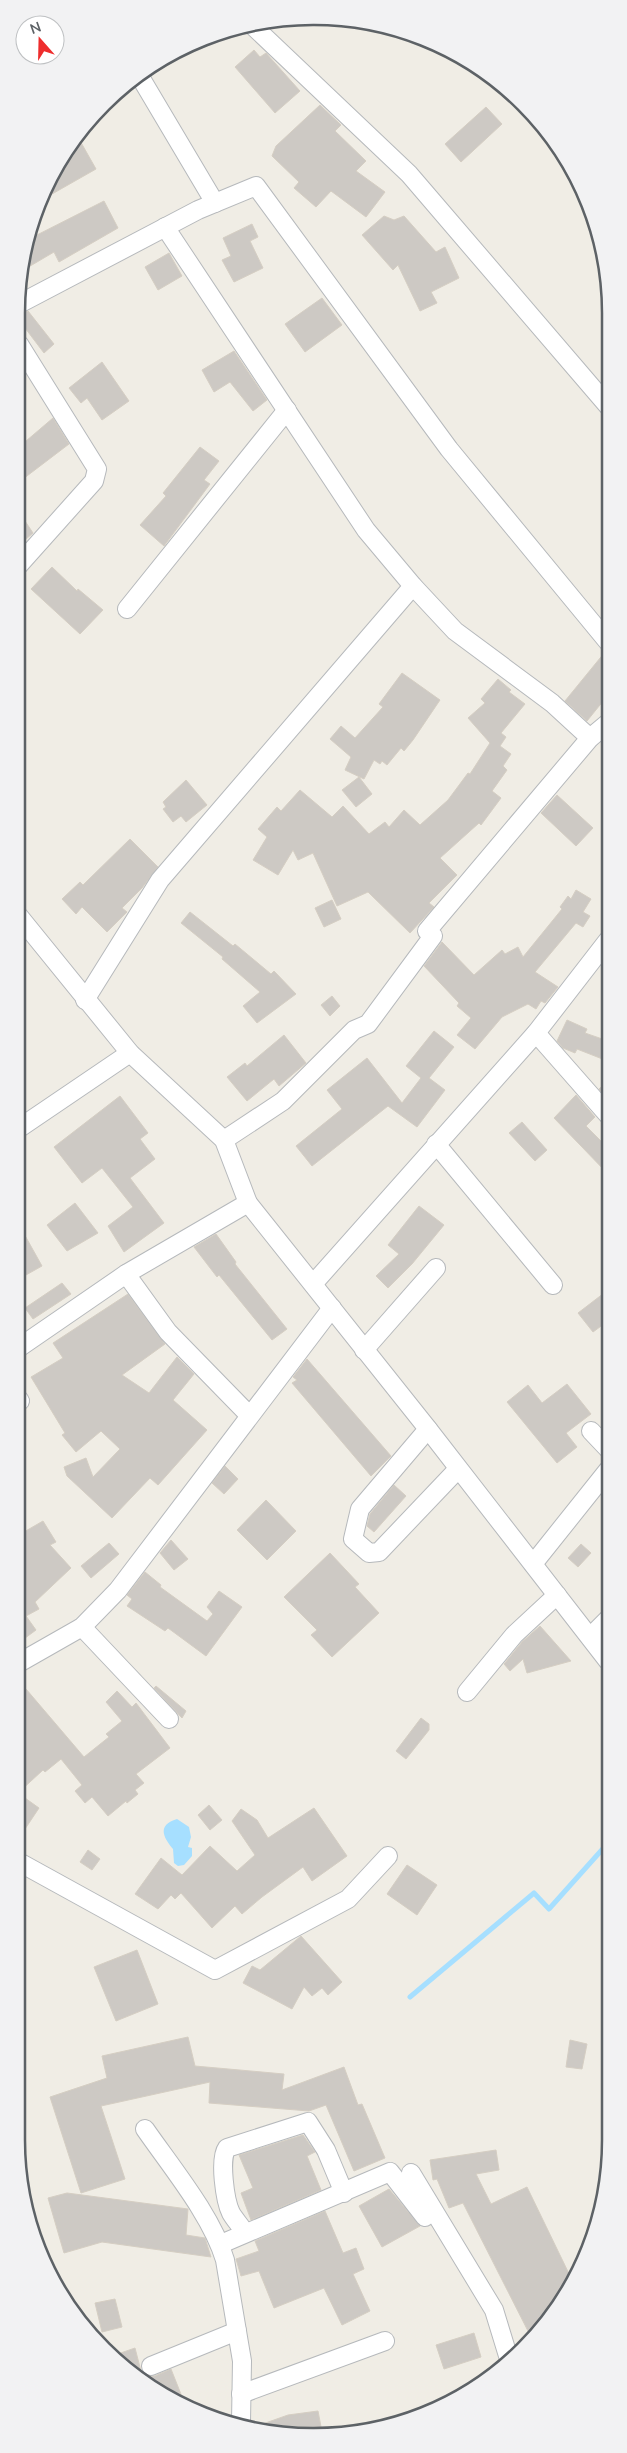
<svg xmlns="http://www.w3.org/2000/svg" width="627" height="2453" viewBox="0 0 627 2453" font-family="'Nunito Sans',sans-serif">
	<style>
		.water { fill: #a6dfff }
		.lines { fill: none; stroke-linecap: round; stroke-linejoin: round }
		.stream { stroke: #a6dfff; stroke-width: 5 }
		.building { fill: #cdc9c4; stroke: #d5cec3 }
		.minor-casing { stroke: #b6b9bc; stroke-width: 20 }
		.minor { stroke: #fff; stroke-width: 18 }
		.rim { fill: none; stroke: #5d6266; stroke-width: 2.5 }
	</style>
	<rect width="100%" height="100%" fill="#f0ede5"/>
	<path class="water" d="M177,1819L189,1827L191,1837L188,1847L192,1848V1856L184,1865L178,1866L174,1863L173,1849C163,1837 157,1825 177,1819Z"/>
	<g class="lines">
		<polyline class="stream" points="410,1997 534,1893 549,1909 608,1843"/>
	</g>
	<g class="building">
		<polygon points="254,50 260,57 266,53 300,91 275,113 235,67"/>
		<polygon points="320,105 341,125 335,131 366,161 356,171 385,192 366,217 331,191 316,207 294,188 299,182 272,156 276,146"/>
		<polygon points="486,107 502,124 461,162 445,144"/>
		<polygon points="79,139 96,169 45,198 56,165"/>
		<polygon points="104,201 118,228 59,262 54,252 20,272 31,238"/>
		<polygon points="384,216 394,220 404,216 436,252 445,247 459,278 431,292 437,303 420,311 398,265 393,270 362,235"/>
		<polygon points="252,224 258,237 250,241 263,268 234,282 222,260 231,256 223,238"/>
		<polygon points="169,253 182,276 158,290 145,267"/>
		<polygon points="322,298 342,325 305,352 285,324"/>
		<polygon points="28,311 54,344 44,353 19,320 19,315"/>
		<polygon points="234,351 267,400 253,411 230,382 214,392 202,370"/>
		<polygon points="102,362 129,401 102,420 87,398 81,403 69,388"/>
		<polygon points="53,418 69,444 19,482 19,447"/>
		<polygon points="200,447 219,461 204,480 210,484 164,546 140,525 166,496 163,493"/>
		<polygon points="19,512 33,533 18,546 18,534"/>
		<polygon points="52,567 77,591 78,589 103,610 80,634 31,589"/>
		<polygon points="605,652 608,652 608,695 587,721 565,701"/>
		<polygon points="402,673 440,700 413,740 404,751 401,748 387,765 382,761 380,764 374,760 364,779 345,770 351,757 330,739 341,726 355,738 383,707 379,704"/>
		<polygon points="498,679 511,690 509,692 525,704 501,733 506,737 500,746 511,754 503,766 507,770 492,791 501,798 481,825 479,823 440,858 457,875 429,903 434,907 410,933 368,892 337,906 313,853 298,860 293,850 278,875 253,860 267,837 258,829 277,807 281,811 300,790 332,817 343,806 369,834 385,822 389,827 404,810 420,825 448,800 468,773 470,774 490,743 468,718 485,703 481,699"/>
		<polygon points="359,777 372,794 356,807 342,790"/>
		<polygon points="186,780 207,805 186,822 181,816 173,822 163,809 166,807 163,802"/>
		<polygon points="557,795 593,828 576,846 541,813"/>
		<polygon points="130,839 158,867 142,888 122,908 127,912 107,932 82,907 76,914 62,899 80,882 83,885"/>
		<polygon points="576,890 591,899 583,912 590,916 583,927 576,923 535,972 558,987 545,1003 541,1001 536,1009 528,1004 502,1017 475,1049 457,1035 471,1018 457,1006 459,1003 424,966 442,942 474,975 502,950 505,954 518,947 523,957 562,909 560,907 568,896 571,899"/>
		<polygon points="332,900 341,919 324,927 315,908"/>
		<polygon points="190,912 233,946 235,944 271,974 274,971 296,994 257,1023 243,1006 260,992 222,959 223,957 181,923"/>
		<polygon points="332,996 340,1006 330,1016 321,1005"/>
		<polygon points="567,1020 587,1029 585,1033 608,1041 605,1060 577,1049 575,1053 563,1048 557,1041"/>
		<polygon points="434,1031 454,1047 429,1078 445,1090 417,1127 388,1106 312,1166 296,1146 342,1109 327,1090 367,1058 402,1103 421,1078 406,1066"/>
		<polygon points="284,1035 306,1063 279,1086 274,1079 247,1101 227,1077 245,1063 247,1066"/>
		<polygon points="608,1081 608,1099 599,1089"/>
		<polygon points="576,1095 595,1117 586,1126 608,1148 608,1174 554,1118"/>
		<polygon points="120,1096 148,1133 140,1139 155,1159 130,1178 164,1223 124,1252 108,1226 133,1207 102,1168 82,1183 54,1147"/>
		<polygon points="522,1122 547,1150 535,1161 509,1133"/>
		<polygon points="75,1203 98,1233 67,1251 47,1225"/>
		<polygon points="419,1206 444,1225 412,1264 388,1288 376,1276 399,1254 388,1245"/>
		<polygon points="18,1223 42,1266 17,1280 17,1249"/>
		<polygon points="216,1234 236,1262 235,1264 287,1329 272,1340 219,1275 217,1277 194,1247"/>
		<polygon points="62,1283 71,1294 33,1319 25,1308"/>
		<polygon points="608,1290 608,1321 593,1332 578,1313"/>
		<polygon points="128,1294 165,1344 122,1375 149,1393 177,1357 194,1374 173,1400 207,1430 158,1485 150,1478 112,1518 67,1476 64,1467 86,1458 93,1477 120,1449 101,1431 76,1452 62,1435 65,1433 31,1377 63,1358 53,1343"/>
		<polygon points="307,1359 391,1456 371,1476 292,1383 297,1380 293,1377"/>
		<polygon points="567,1384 591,1414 566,1433 577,1447 557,1463 507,1402 528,1385 542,1403"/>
		<polygon points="225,1466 238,1479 224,1494 212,1483"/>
		<polygon points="394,1485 406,1496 374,1532 367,1526 370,1514"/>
		<polygon points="266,1500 296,1531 267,1560 237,1530"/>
		<polygon points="43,1521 56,1542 50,1545 71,1568 35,1602 39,1609 26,1616 36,1630 17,1644 17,1536"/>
		<polygon points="171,1540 188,1559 174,1570 160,1553"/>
		<polygon points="109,1543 119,1554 91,1578 81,1566"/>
		<polygon points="581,1544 591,1553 578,1567 568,1558"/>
		<polygon points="330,1553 359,1584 355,1587 379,1613 332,1657 311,1635 317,1630 284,1597"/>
		<polygon points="145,1572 161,1585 160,1587 207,1621 213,1614 207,1607 219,1591 242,1607 206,1656 168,1628 165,1631 127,1606 132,1599 127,1595"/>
		<polygon points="540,1626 571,1661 527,1673 523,1659 510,1671 504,1664 522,1642"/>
		<polygon points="156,1686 186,1711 182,1718 154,1688"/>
		<polygon points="26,1689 84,1757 109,1737 106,1734 122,1721 106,1702 117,1691 132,1707 136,1703 170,1748 136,1774 144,1783 135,1790 138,1794 127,1803 126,1801 108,1816 92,1797 85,1803 75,1791 82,1785 61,1759 45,1772 43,1770 18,1793 39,1808 17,1841 17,1697"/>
		<polygon points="421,1718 429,1724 429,1730 406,1759 396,1751"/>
		<polygon points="209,1805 222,1820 210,1830 198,1815"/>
		<polygon points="314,1808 347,1856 312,1881 303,1867 262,1897 242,1914 235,1906 212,1928 181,1893 175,1899 171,1895 158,1909 135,1894 161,1858 182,1875 210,1846 237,1871 255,1855 232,1821 241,1809 257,1820 268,1838"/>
		<polygon points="88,1850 100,1859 92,1870 80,1862"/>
		<polygon points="407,1865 437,1885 417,1915 387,1894"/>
		<polygon points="301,1936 342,1982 328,1995 322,1988 312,1996 304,1987 292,2009 243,1983 252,1966 260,1970"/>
		<polygon points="137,1950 158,2004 116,2021 94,1967"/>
		<polygon points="188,2037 195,2066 284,2074 282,2090 344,2067 358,2105 362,2104 385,2158 354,2171 326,2105 309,2111 209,2103 210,2082 101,2106 125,2179 81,2193 50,2097 107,2078 102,2056"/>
		<polygon points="570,2040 587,2044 582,2069 566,2067"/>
		<polygon points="303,2135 315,2152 307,2156 321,2190 251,2220 241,2193 253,2188 239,2155"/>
		<polygon points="496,2150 499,2170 476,2174 491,2204 527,2187 573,2282 571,2288 530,2335 463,2203 449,2208 437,2179 433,2180 430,2160"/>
		<polygon points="389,2189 420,2226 382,2247 359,2206"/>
		<polygon points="67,2193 188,2209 186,2235 205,2238 211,2257 102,2242 64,2253 48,2198"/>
		<polygon points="325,2211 343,2253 356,2248 364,2269 353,2274 370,2311 342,2325 324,2288 274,2308 259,2271 241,2276 236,2259 259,2251 255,2241"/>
		<polygon points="115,2299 122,2327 102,2332 95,2303"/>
		<polygon points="474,2333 481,2357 444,2369 436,2345"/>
		<polygon points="135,2348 142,2375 115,2355"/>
		<polygon points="171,2369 186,2407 143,2376 155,2376"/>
		<polygon points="318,2411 322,2432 293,2436 257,2426 288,2415"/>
	</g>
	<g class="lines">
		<defs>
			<g id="minor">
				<polyline points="252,25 409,174 608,406"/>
				<polyline points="139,75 215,203"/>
				<polyline points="165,227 366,530 413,586 455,631 552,703 590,738"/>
				<polyline points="19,304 198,210 256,186 449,449 608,642"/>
				<polyline points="18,566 94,481 97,469 19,344"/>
				<polyline points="127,609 287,410"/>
				<polyline points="18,915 130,1053 224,1140 248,1203 428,1429 608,1661"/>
				<polyline points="85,1000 160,880 413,586"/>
				<polyline points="536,1033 608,1115"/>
				<polyline points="18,1129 130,1053"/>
				<polyline points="224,1140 283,1101 354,1030 368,1024 433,936 427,931 590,738 608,723"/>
				<polyline points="436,1144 553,1285"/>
				<polyline points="126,1274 168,1332 249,1415"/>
				<polyline points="313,1284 536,1033 608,940"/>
				<polyline points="17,1349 126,1274 248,1203"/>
				<polyline points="364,1350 436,1268"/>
				<polyline points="17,1397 20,1401"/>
				<polyline points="428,1429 360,1509 353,1539 369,1553 379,1552 458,1469"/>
				<polyline points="591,1431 608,1449"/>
				<polyline points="533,1564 608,1470"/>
				<polyline points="82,1627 169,1719"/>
				<polyline points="590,1637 608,1619"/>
				<polyline points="17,1664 82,1627 118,1590 332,1308"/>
				<polyline points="467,1692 514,1635 557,1595"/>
				<polyline points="17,1861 215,1970 348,1899 388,1856"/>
				<path d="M145,2129C172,2168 212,2216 225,2260L242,2361L241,2422"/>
				<polyline points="411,2173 494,2310 509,2359"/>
				<path d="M245,2233C241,2226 235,2220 231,2213C225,2201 219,2159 227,2148L308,2122L326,2150L344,2193"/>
				<polyline points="221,2244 390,2172 425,2217"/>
				<polyline points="151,2366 237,2331"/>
				<polyline points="241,2394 385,2341"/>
			</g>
		</defs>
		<use href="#minor" class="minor-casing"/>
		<use href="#minor" class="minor"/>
	</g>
	<path d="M0 0H627V2453H0ZM313 25H314A288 288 0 0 1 602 313V2140A288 288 0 0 1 314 2428H313A288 288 0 0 1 25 2140V313A288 288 0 0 1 313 25Z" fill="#f2f2f3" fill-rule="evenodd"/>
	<path class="rim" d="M313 25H314A288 288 0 0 1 602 313V2140A288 288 0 0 1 314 2428H313A288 288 0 0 1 25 2140V313A288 288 0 0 1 313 25Z"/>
	<g transform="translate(40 40) rotate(340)"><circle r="24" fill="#ffffff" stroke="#bec0c2"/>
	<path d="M0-4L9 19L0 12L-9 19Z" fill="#ee2d2d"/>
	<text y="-8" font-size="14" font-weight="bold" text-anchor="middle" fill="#5d6266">N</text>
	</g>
</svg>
